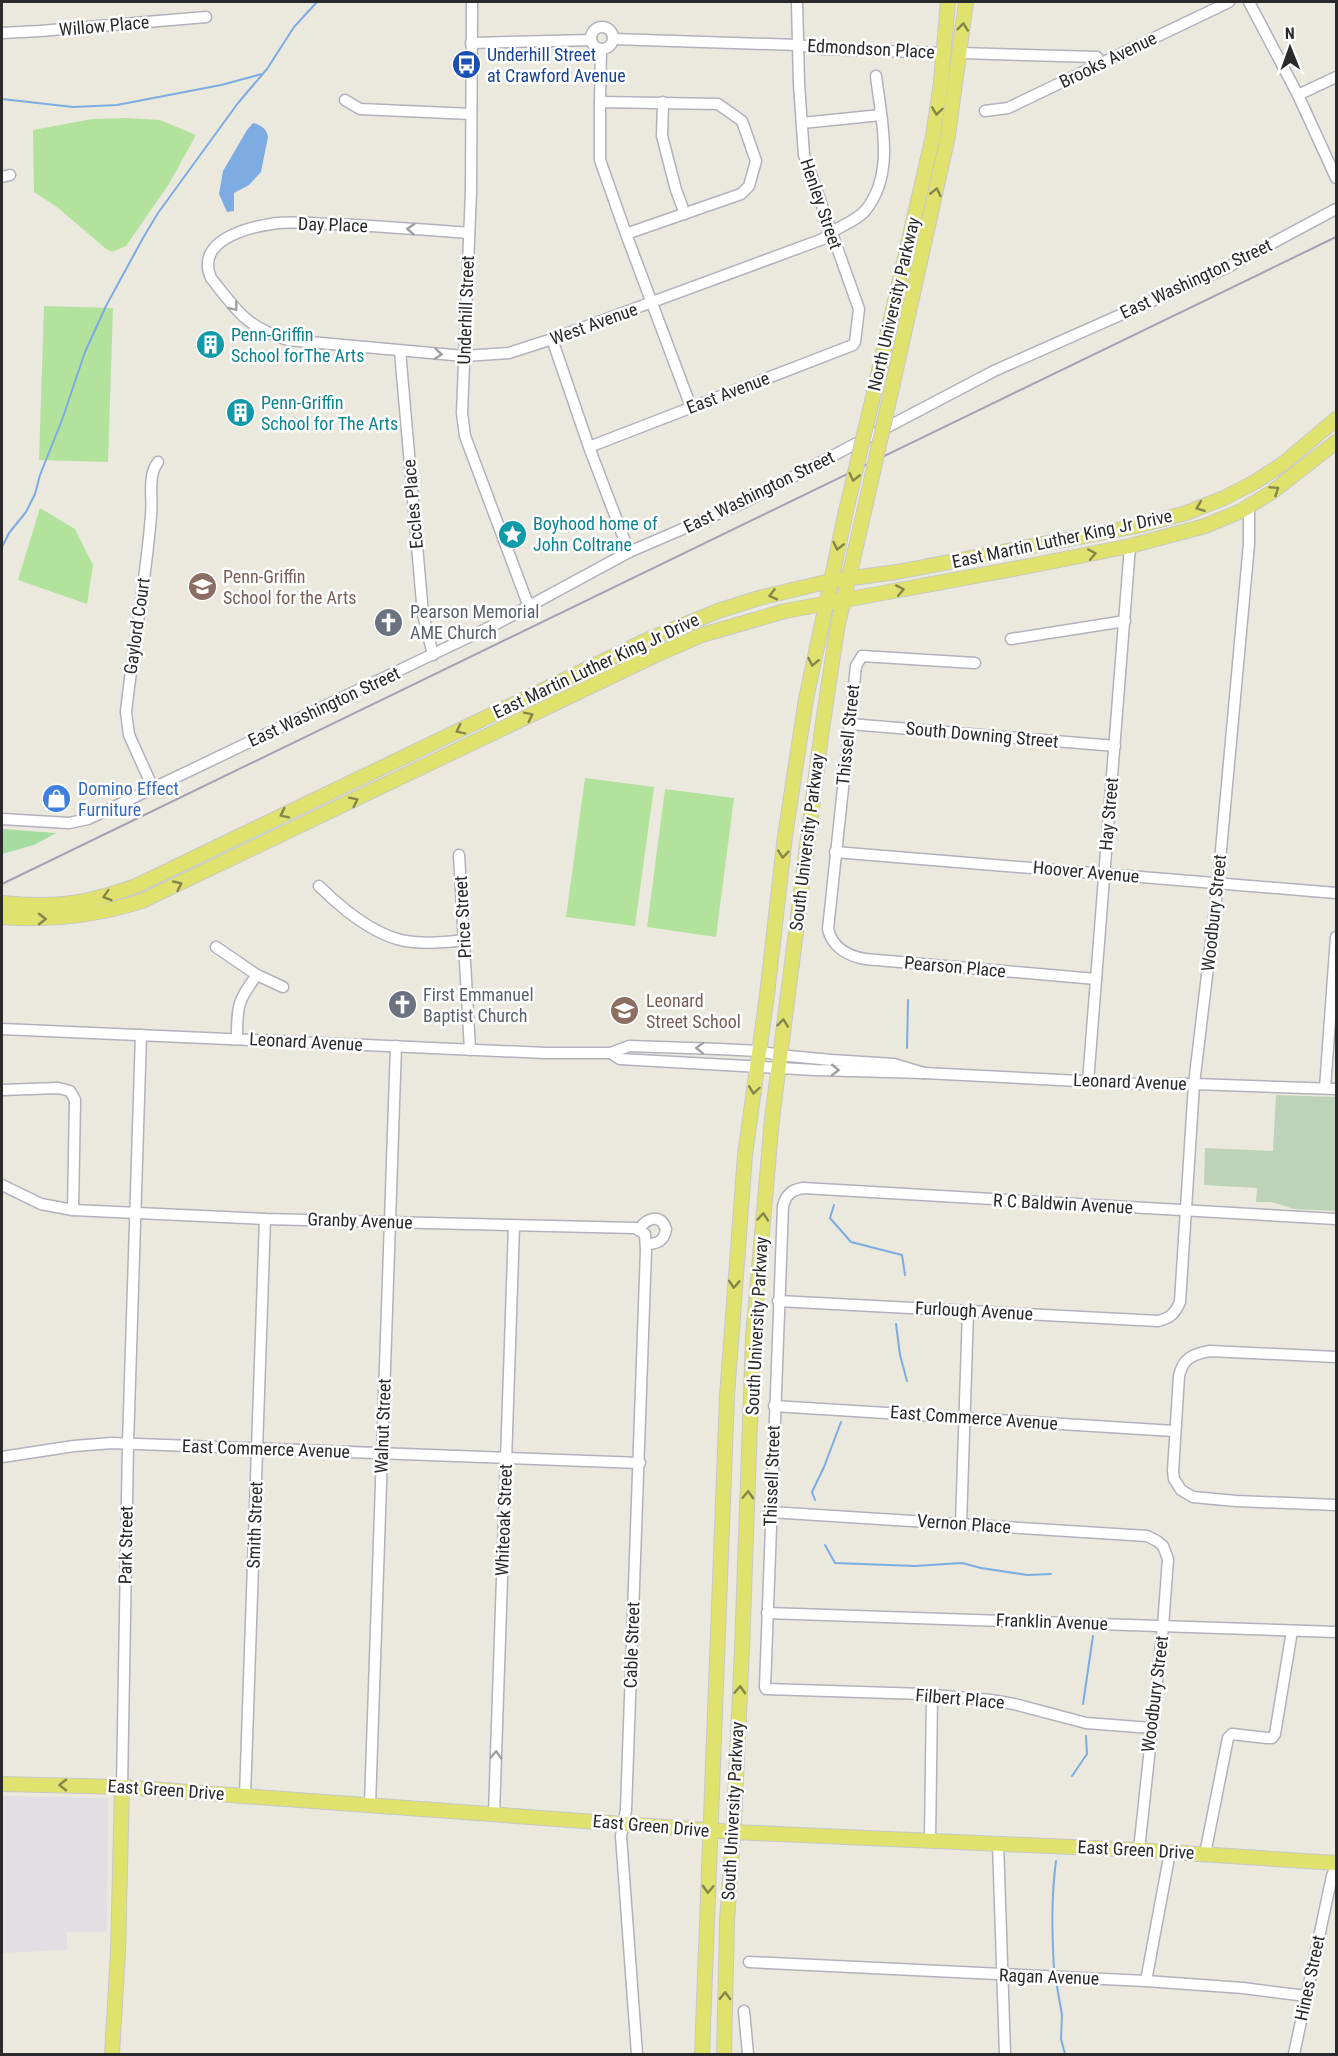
<svg xmlns="http://www.w3.org/2000/svg" width="1338" height="2056" viewBox="0 0 1338 2056" font-family="'Roboto Condensed',sans-serif">
	<style>
		.industrial { fill: #e1dee4 }
		.green { fill: #a5dca0 }
		.cemetery { fill: #bdd3b7 }
		.pitch { fill: #b3e29d }
		.water { fill: #7cace2 }
		.lines { fill: none; stroke-linecap: round; stroke-linejoin: round }
		.stream { stroke: #7cace2; stroke-width: 2 }
		.minor-casing { stroke: #b2b1bc; stroke-width: 13 }
		.major-casing { stroke: #c8c8c8; stroke-width: 16 }
		.minor { stroke: #fff; stroke-width: 10 }
		.major { stroke: #dfe26c; stroke-width: 14 }
		.rail { stroke: #a3a1b3; stroke-width: 2 }
		.major-bridge-casing { stroke: #c8c8c8; stroke-width: 16; stroke-linecap: butt }
		.major-bridge { stroke: #dfe26c; stroke-width: 14 }
		.oneway { stroke: #84864b }
		.oneway2 { stroke: #9f9f9f }
		.labels { text-anchor: middle; stroke-width: 5; stroke-linejoin: round; paint-order: stroke }
		.street-label { font-size: 18px; fill: #2a2a2a; stroke: #fff }
		.transit-label { font-size: 18px; fill: #164399; stroke: #fff; text-anchor: start }
		.culture-label { font-size: 18px; fill: #0d838f; stroke: #fff; text-anchor: start }
		.education-label { font-size: 18px; fill: #785e54; stroke: #fff; text-anchor: start }
		.worship-label { font-size: 18px; fill: #5b616d; stroke: #fff; text-anchor: start }
		.shop-label { font-size: 18px; fill: #366cbe; stroke: #fff; text-anchor: start }
	</style>
	<rect width="100%" height="100%" fill="#ebe9de"/>
	<polygon class="industrial" points="2,1796 108,1798 107,1932 67,1932 67,1950 2,1953"/>
	<polygon class="green" points="2,829 56,833 34,845 2,854"/>
	<polygon class="cemetery" points="1276,1095 1336,1097 1336,1211 1294,1209 1272,1202 1256,1202 1257,1188 1204,1185 1205,1148 1273,1151"/>
	<g class="pitch">
		<polygon points="127,118 160,120 196,135 169,184 126,246 112,252 105,248 57,207 34,192 33,130 92,119"/>
		<polygon points="44,306 113,308 108,462 39,460"/>
		<polygon points="40,508 75,529 93,565 87,604 18,580"/>
		<polygon points="585,778 654,787 635,926 566,917"/>
		<polygon points="665,789 734,798 716,937 647,927"/>
	</g>
	<path class="water" d="M253,123C261,125 267,129 268,137L261,172L249,185L234,193V211L227,212L219,194L223,171L247,130Z"/>
	<g class="lines">
		<g class="stream">
			<polyline points="2,99 73,107 117,105 221,85 262,74"/>
			<polyline points="2,547 9,533 26,512 35,494 40,475 62,420 85,352 106,306 143,238 158,213 238,103 267,69 294,27 317,2"/>
			<polyline points="907,1048 908,1000"/>
			<polyline points="834,1205 830,1218 851,1242 902,1255 905,1275"/>
			<polyline points="896,1324 900,1355 907,1381"/>
			<polyline points="815,1500 812,1492 824,1467 841,1422"/>
			<polyline points="825,1545 835,1563 915,1566 962,1563 981,1568 1027,1575 1051,1574"/>
			<polyline points="1083,1704 1093,1636"/>
			<polyline points="1072,1776 1087,1754 1086,1736"/>
			<path d="M1054,1970C1052,1933 1051,1898 1056,1861"/>
			<polyline points="1056,1981 1062,2015 1061,2039 1065,2054"/>
		</g>
		<defs>
			<g id="minor">
				<polyline points="472,2 471,191 462,413 465,436 529,607"/>
				<polyline points="1249,2 1298,95 1336,178"/>
				<circle cx="602" cy="38" r="11"/>
				<polyline points="2,33 40,31 206,17"/>
				<polyline points="613,39 798,45 823,49 944,53"/>
				<polyline points="471,43 591,40"/>
				<polyline points="960,53 1097,57 1101,64"/>
				<polyline points="1298,95 1336,77"/>
				<polyline points="345,100 360,109 471,114"/>
				<polyline points="600,102 601,49"/>
				<polyline points="663,102 662,136 676,190 685,214"/>
				<polyline points="985,111 1008,108 1229,2"/>
				<polyline points="802,123 881,115"/>
				<polyline points="2,177 10,175"/>
				<path d="M469,233C422,230 374,225 327,224C309,223 289,221 271,224C244,228 195,242 211,278C237,311 246,327 288,340L464,356L509,353L552,339L823,239C835,227 854,223 865,211C896,174 881,119 876,76"/>
				<polyline points="626,234 600,160 600,102 718,104 742,121 756,161 749,186 741,194 626,234 691,407"/>
				<polyline points="552,339 589,447 629,552"/>
				<polyline points="400,351 423,614 433,655"/>
				<polyline points="589,447 853,345 855,342 859,309 804,155 799,84 797,2"/>
				<polyline points="1011,639 1125,621"/>
				<path d="M975,663L862,656L856,666L828,929C832,947 848,956 865,959L1096,979"/>
				<polyline points="850,724 1115,746"/>
				<path d="M153,788L129,735L126,712C133,646 146,581 151,515C153,497 147,476 158,462"/>
				<polyline points="2,819 69,823 88,819 120,804 496,624 629,552 743,503 994,371 1226,268 1336,209"/>
				<polyline points="835,852 1336,893"/>
				<polyline points="459,855 470,1050"/>
				<path d="M319,886C328,895 337,903 347,911C388,943 412,947 464,940"/>
				<polyline points="216,947 257,975 283,987"/>
				<polyline points="2,1029 546,1053 611,1053 629,1046 719,1049 759,1051 779,1055 831,1060 894,1064 924,1073"/>
				<path d="M237,1039C237,1007 237,1001 257,975"/>
				<polyline points="611,1053 620,1059 815,1070 924,1073 1137,1084 1194,1084 1336,1089"/>
				<polyline points="1088,1082 1130,546"/>
				<polyline points="1325,1088 1336,937"/>
				<polyline points="2,1090 58,1088 70,1091 75,1100 73,1210"/>
				<polyline points="2,1185 41,1204 73,1210 265,1219 635,1228 645,1234 646,1250 626,1810 621,1836 637,2054"/>
				<path d="M639,1229C647,1218 660,1213 666,1229C664,1241 658,1244 646,1244"/>
				<path d="M778,1301L1158,1321C1171,1318 1175,1313 1180,1302L1194,1084L1218,883L1249,544V506"/>
				<path d="M1336,1357L1210,1351C1193,1354 1183,1358 1179,1376L1173,1471L1174,1479L1181,1490L1193,1497L1236,1501L1336,1505"/>
				<polyline points="774,1406 1174,1431"/>
				<polyline points="2,1457 74,1446 112,1443 640,1463"/>
				<polyline points="770,1512 1147,1536 1157,1541 1163,1546 1168,1559 1163,1626 1139,1850"/>
				<polyline points="961,1524 968,1311"/>
				<polyline points="767,1613 1336,1632"/>
				<path d="M1151,1728L1086,1723L1014,1704L991,1700L923,1694L766,1689L765,1687L783,1206C786,1195 791,1190 803,1188L1336,1219"/>
				<polyline points="122,1787 128,1444 141,1035"/>
				<polyline points="245,1796 265,1219"/>
				<polyline points="370,1805 396,1046"/>
				<polyline points="494,1814 514,1226"/>
				<polyline points="930,1841 932,1696"/>
				<polyline points="998,1843 1005,2054"/>
				<polyline points="1205,1854 1228,1738 1232,1734 1267,1738 1272,1738 1275,1734 1292,1631"/>
				<polyline points="749,1962 1146,1981 1243,1988 1306,1996"/>
				<polyline points="1146,1981 1170,1852"/>
				<polyline points="744,2011 748,2054"/>
				<polyline points="1294,2054 1332,1876 1336,1866"/>
			</g>
			<g id="major">
				<polyline points="891,392 948,136 966,2"/>
				<polyline points="872,401 933,136 941,82 948,2"/>
				<path d="M2,903C56,908 85,904 136,886L645,641L718,611L759,598L830,581L897,572L1137,526L1186,513L1224,498L1255,482L1284,463L1336,419"/>
				<path d="M2,917C51,921 95,916 142,901L656,655L702,635L785,611L1024,567L1130,546L1205,526L1241,511L1272,492L1336,442"/>
				<polyline points="2,1784 122,1787 733,1832 1139,1850 1336,1863"/>
				<polyline points="112,2054 118,1952 122,1787"/>
				<polyline points="702,2054 727,1396 745,1155 767,995 785,836 806,699 846,511"/>
				<polyline points="724,2054 727,1921 734,1820 742,1650 753,1337 772,1119 822,729 837,629 866,503"/>
			</g>
		</defs>
		<use href="#minor" class="minor-casing"/>
		<use href="#major" class="major-casing"/>
		<use href="#minor" class="minor"/>
		<use href="#major" class="major"/>
		<polyline class="rail" points="2,884 1336,237"/>
		<defs>
			<g id="major-bridge">
				<polyline points="866,503 891,392"/>
				<polyline points="846,511 872,401"/>
			</g>
		</defs>
		<use href="#major-bridge" class="major-bridge-casing"/>
		<use href="#major-bridge" class="major-bridge"/>
	</g>
	<defs><path id="oneway-chevron" d="M-2-3.5L2.5 0L-2 3.5" fill="none" stroke-width="1.6" stroke-linecap="round" stroke-linejoin="round" transform="scale(1.5)"/></defs>
	<g class="oneway">
		<use href="#oneway-chevron" transform="translate(963 27) rotate(-84)"/>
		<use href="#oneway-chevron" transform="translate(937 111) rotate(98)"/>
		<use href="#oneway-chevron" transform="translate(936 192) rotate(-77)"/>
		<use href="#oneway-chevron" transform="translate(854 477) rotate(103)"/>
		<use href="#oneway-chevron" transform="translate(1275 490) rotate(-34)"/>
		<use href="#oneway-chevron" transform="translate(1200 507) rotate(159)"/>
		<use href="#oneway-chevron" transform="translate(838 546) rotate(103)"/>
		<use href="#oneway-chevron" transform="translate(1092 554) rotate(-11)"/>
		<use href="#oneway-chevron" transform="translate(900 590) rotate(-11)"/>
		<use href="#oneway-chevron" transform="translate(773 595) rotate(166)"/>
		<use href="#oneway-chevron" transform="translate(813 662) rotate(102)"/>
		<use href="#oneway-chevron" transform="translate(529 716) rotate(-26)"/>
		<use href="#oneway-chevron" transform="translate(460 730) rotate(154)"/>
		<use href="#oneway-chevron" transform="translate(354 801) rotate(-26)"/>
		<use href="#oneway-chevron" transform="translate(284 814) rotate(154)"/>
		<use href="#oneway-chevron" transform="translate(783 854) rotate(96)"/>
		<use href="#oneway-chevron" transform="translate(178 885) rotate(-25)"/>
		<use href="#oneway-chevron" transform="translate(107 896) rotate(163)"/>
		<use href="#oneway-chevron" transform="translate(42 919)"/>
		<use href="#oneway-chevron" transform="translate(783 1023) rotate(-83)"/>
		<use href="#oneway-chevron" transform="translate(754 1090) rotate(98)"/>
		<use href="#oneway-chevron" transform="translate(763 1217) rotate(-85)"/>
		<use href="#oneway-chevron" transform="translate(734 1284) rotate(94)"/>
		<use href="#oneway-chevron" transform="translate(748 1495) rotate(-88)"/>
		<use href="#oneway-chevron" transform="translate(740 1690) rotate(-87)"/>
		<use href="#oneway-chevron" transform="translate(63 1785) rotate(-179)"/>
		<use href="#oneway-chevron" transform="translate(708 1889) rotate(92)"/>
		<use href="#oneway-chevron" transform="translate(725 1996) rotate(-89)"/>
	</g>
	<g class="oneway2">
		<use href="#oneway-chevron" transform="translate(411 229) rotate(-176)"/>
		<use href="#oneway-chevron" transform="translate(234 307) rotate(52)"/>
		<use href="#oneway-chevron" transform="translate(438 354) rotate(5)"/>
		<use href="#oneway-chevron" transform="translate(700 1048) rotate(-178)"/>
		<use href="#oneway-chevron" transform="translate(835 1070) rotate(1)"/>
		<use href="#oneway-chevron" transform="translate(496 1755) rotate(-88)"/>
	</g>
	<defs>
		<symbol id="bus-disc" viewBox="-11 -11 22 22"><circle r="9.5" fill="#1a4fb4" stroke="#fff"/><path d="M-5-6H5V4H4V6H2V4H-2V6H-4V4H-5ZM-3.5-4V0h7V-4ZM-3.5 1.2v1.5H-2V1.2ZM2 1.2v1.5H3.5V1.2Z" fill="#fff"/></symbol>
		<symbol id="building-disc" viewBox="-11 -11 22 22"><circle r="9.5" fill="#0f9aa8" stroke="#fff"/><path d="M-4-6H4V6H1V3H-1V6H-4ZM-2.5-4.3h1.7v1.8h-1.7ZM.8-4.3h1.7v1.8H.8ZM-2.5-1h1.7V.8h-1.7ZM.8-1h1.7V.8H.8Z" fill="#fff"/></symbol>
		<symbol id="sight-disc" viewBox="-11 -11 22 22"><circle r="9.5" fill="#0f9aa8" stroke="#fff"/><path d="M0-6L1.8-2.2L6-1.7L2.9 1.2L3.7 5.4L0 3.3L-3.7 5.4L-2.9 1.2L-6-1.7L-1.8-2.2Z" fill="#fff"/></symbol>
		<symbol id="school-disc" viewBox="-11 -11 22 22"><circle r="9.5" fill="#8d6e63" stroke="#fff"/><path d="M0-5L7-2L0 1L-7-2ZM-4 1L0 2.5L4 1V4Q0 6-4 4Z" fill="#fff"/></symbol>
		<symbol id="church-disc" viewBox="-11 -11 22 22"><circle r="9.5" fill="#6b7280" stroke="#fff"/><path d="M-1.2-6h2.4v3.5h3.3v2.4h-3.3V6h-2.4V-.1h-3.3v-2.4h3.3Z" fill="#fff"/></symbol>
		<symbol id="shop-disc" viewBox="-11 -11 22 22"><circle r="9.5" fill="#3f7fe0" stroke="#fff"/><path d="M-5-2.5h2.3a2.7 3.5 0 0 1 5.4 0H5L5.5 6h-11ZM-1.5-2.5h3a1.5 2.3 0 0 0-3 0Z" fill="#fff"/></symbol>
	</defs>
	<g fill-rule="evenodd">
		<use href="#bus-disc" x="450" y="48" width="33" height="33"/>
		<use href="#building-disc" x="194" y="328" width="33" height="33"/>
		<use href="#building-disc" x="224" y="396" width="33" height="33"/>
		<use href="#sight-disc" x="496" y="518" width="33" height="33"/>
		<use href="#school-disc" x="186" y="570" width="33" height="33"/>
		<use href="#church-disc" x="372" y="606" width="33" height="33"/>
		<use href="#shop-disc" x="40" y="782" width="33" height="33"/>
		<use href="#church-disc" x="386" y="988" width="33" height="33"/>
		<use href="#school-disc" x="608" y="994" width="33" height="33"/>
	</g>
	<g class="labels">
		<g class="street-label">
			<text transform="translate(104 26) rotate(-5)" y="6">Willow Place</text>
			<text transform="translate(871 49) rotate(3)" y="6">Edmondson Place</text>
			<text transform="translate(1108 60) rotate(-26)" y="6">Brooks Avenue</text>
			<text transform="translate(821 204) rotate(71)" y="6">Henley Street</text>
			<text transform="translate(333 225) rotate(2)" y="6">Day Place</text>
			<text transform="translate(1196 279) rotate(-25)" y="6">East Washington Street</text>
			<text transform="translate(894 304) rotate(-77)" y="6">North University Parkway</text>
			<text transform="translate(466 310) rotate(-88)" y="6">Underhill Street</text>
			<text transform="translate(594 324) rotate(-20)" y="6">West Avenue</text>
			<text transform="translate(728 393) rotate(-21)" y="6">East Avenue</text>
			<text transform="translate(759 492) rotate(-26)" y="6">East Washington Street</text>
			<text transform="translate(413 504) rotate(-95)" y="6">Eccles Place</text>
			<text transform="translate(1062 539) rotate(-12)" y="6">East Martin Luther King Jr Drive</text>
			<text transform="translate(137 626) rotate(-82)" y="6">Gaylord Court</text>
			<text transform="translate(596 666) rotate(-25)" y="6">East Martin Luther King Jr Drive</text>
			<text transform="translate(324 707) rotate(-25)" y="6">East Washington Street</text>
			<text transform="translate(848 735) rotate(-84)" y="6">Thissell Street</text>
			<text transform="translate(982 735) rotate(5)" y="6">South Downing Street</text>
			<text transform="translate(1109 814) rotate(-85)" y="6">Hay Street</text>
			<text transform="translate(807 842) rotate(-83)" y="6">South University Parkway</text>
			<text transform="translate(1086 872) rotate(5)" y="6">Hoover Avenue</text>
			<text transform="translate(1214 913) rotate(-84)" y="6">Woodbury Street</text>
			<text transform="translate(463 917) rotate(-93)" y="6">Price Street</text>
			<text transform="translate(955 967) rotate(5)" y="6">Pearson Place</text>
			<text transform="translate(306 1042) rotate(3)" y="6">Leonard Avenue</text>
			<text transform="translate(1130 1082) rotate(2)" y="6">Leonard Avenue</text>
			<text transform="translate(1063 1204) rotate(3)" y="6">R C Baldwin Avenue</text>
			<text transform="translate(360 1221) rotate(2)" y="6">Granby Avenue</text>
			<text transform="translate(974 1311) rotate(3)" y="6">Furlough Avenue</text>
			<text transform="translate(757 1326) rotate(-87)" y="6">South University Parkway</text>
			<text transform="translate(974 1418) rotate(4)" y="6">East Commerce Avenue</text>
			<text transform="translate(383 1426) rotate(-88)" y="6">Walnut Street</text>
			<text transform="translate(266 1449) rotate(2)" y="6">East Commerce Avenue</text>
			<text transform="translate(772 1476) rotate(-88)" y="6">Thissell Street</text>
			<text transform="translate(504 1520) rotate(-88)" y="6">Whiteoak Street</text>
			<text transform="translate(964 1524) rotate(4)" y="6">Vernon Place</text>
			<text transform="translate(255 1525) rotate(-88)" y="6">Smith Street</text>
			<text transform="translate(126 1545) rotate(-89)" y="6">Park Street</text>
			<text transform="translate(1052 1622) rotate(2)" y="6">Franklin Avenue</text>
			<text transform="translate(632 1645) rotate(-88)" y="6">Cable Street</text>
			<text transform="translate(1155 1694) rotate(-83)" y="6">Woodbury Street</text>
			<text transform="translate(960 1699) rotate(5)" y="6">Filbert Place</text>
			<text transform="translate(166 1790) rotate(4)" y="6">East Green Drive</text>
			<text transform="translate(733 1811) rotate(-87)" y="6">South University Parkway</text>
			<text transform="translate(651 1826) rotate(5)" y="6">East Green Drive</text>
			<text transform="translate(1136 1850) rotate(3)" y="6">East Green Drive</text>
			<text transform="translate(1049 1977) rotate(2)" y="6">Ragan Avenue</text>
			<text transform="translate(1310 1978) rotate(-78)" y="6">Hines Street</text>
		</g>
		<g class="transit-label">
			<text x="487" y="61">Underhill Street<tspan x="487" dy="21">at Crawford Avenue</tspan></text>
		</g>
		<g class="culture-label">
			<text x="231" y="341">Penn-Griffin<tspan x="231" dy="21">School forThe Arts</tspan></text>
			<text x="261" y="409">Penn-Griffin<tspan x="261" dy="21">School for The Arts</tspan></text>
			<text x="533" y="530">Boyhood home of<tspan x="533" dy="21">John Coltrane</tspan></text>
		</g>
		<g class="education-label">
			<text x="223" y="583">Penn-Griffin<tspan x="223" dy="21">School for the Arts</tspan></text>
			<text x="646" y="1007">Leonard<tspan x="646" dy="21">Street School</tspan></text>
		</g>
		<g class="worship-label">
			<text x="410" y="618">Pearson Memorial<tspan x="410" dy="21">AME Church</tspan></text>
			<text x="423" y="1001">First Emmanuel<tspan x="423" dy="21">Baptist Church</tspan></text>
		</g>
		<g class="shop-label">
			<text x="78" y="795">Domino Effect<tspan x="78" dy="21">Furniture</tspan></text>
		</g>
	</g>
	<rect width="1338" height="2056" fill="none" stroke="#2a2a2a" stroke-width="6"/>
	<g transform="translate(1290 48) rotate(359)" stroke="#ffffff" stroke-width="4.5" paint-order="stroke">
	<path d="M0-4.5L10 22L0 15L-10 22Z" fill="#2a2a2a"/>
	<text y="-9" font-size="16" font-weight="bold" text-anchor="middle" fill="#2a2a2a">N</text>
	</g>
</svg>
